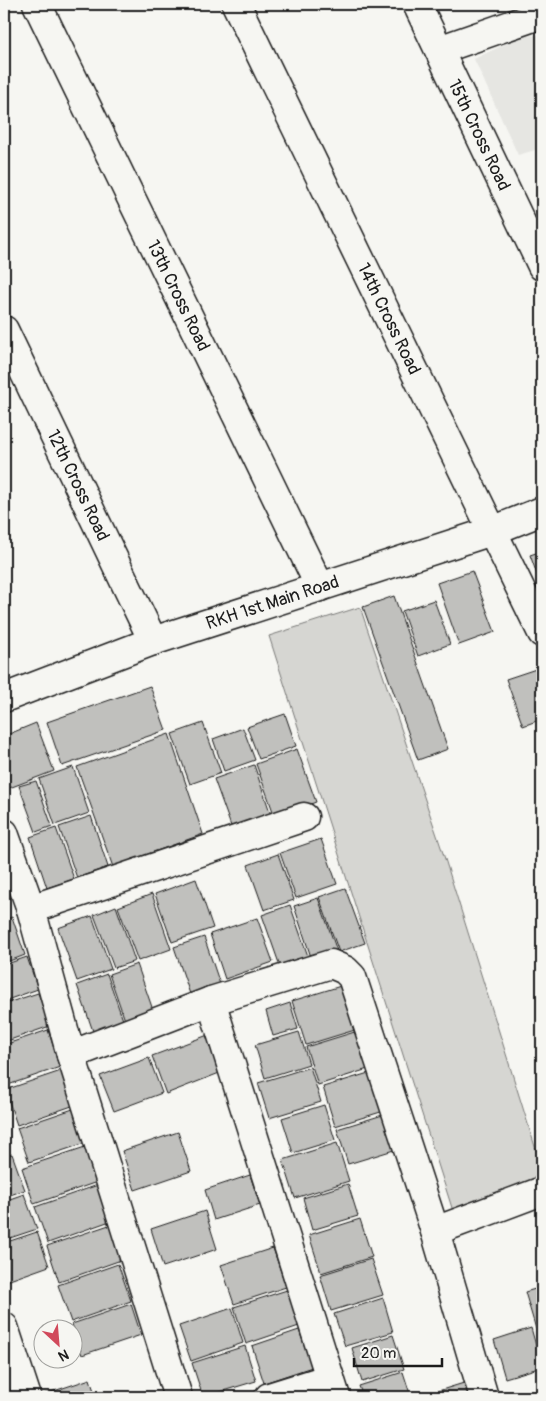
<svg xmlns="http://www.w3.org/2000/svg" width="546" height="1401" viewBox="0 0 546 1401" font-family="Pangolin,sans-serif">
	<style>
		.built { fill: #e6e6e2 }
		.green { fill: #d6d6d2; stroke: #797977 }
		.building { fill: #c0c0bd; stroke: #1c1c1c }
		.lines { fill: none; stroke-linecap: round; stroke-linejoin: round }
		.minor-casing { stroke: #1c1c1c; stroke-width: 31 }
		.minor { stroke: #f6f6f2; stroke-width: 28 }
		.labels { text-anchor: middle; stroke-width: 5; stroke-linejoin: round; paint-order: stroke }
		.street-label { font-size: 18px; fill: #1c1c1c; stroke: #f6f6f2 }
	</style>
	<rect width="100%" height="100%" fill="#f6f6f2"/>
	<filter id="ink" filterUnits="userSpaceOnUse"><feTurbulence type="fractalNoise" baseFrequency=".02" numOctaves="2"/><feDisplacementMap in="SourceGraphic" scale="10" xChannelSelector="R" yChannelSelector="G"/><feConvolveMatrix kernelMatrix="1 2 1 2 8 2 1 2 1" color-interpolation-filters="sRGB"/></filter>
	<g filter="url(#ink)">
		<polygon class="built" points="542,34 542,148 518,155 474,59 520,37"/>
		<polygon class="green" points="360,607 445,859 542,1169 542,1177 453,1211 269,636"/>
		<g class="building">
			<polygon points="542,551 542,588 530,555"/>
			<polygon points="472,571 495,632 459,645 437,583"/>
			<polygon points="394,596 448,749 418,760 363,607"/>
			<polygon points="434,600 450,644 418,656 402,611"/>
			<polygon points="542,667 542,719 523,726 506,679"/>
			<polygon points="150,686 166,730 62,766 47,722"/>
			<polygon points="285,714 296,746 259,759 247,727"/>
			<polygon points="36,723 54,771 4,790 4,736"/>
			<polygon points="203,723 221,773 190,784 172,734"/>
			<polygon points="243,728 255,760 224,771 213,739"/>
			<polygon points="169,734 203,834 113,867 77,767"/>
			<polygon points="297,749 316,802 275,817 256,764"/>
			<polygon points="254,765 271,815 232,829 214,779"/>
			<polygon points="73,767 89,813 55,825 39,779"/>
			<polygon points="36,781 52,826 36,832 19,786"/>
			<polygon points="91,816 108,867 77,878 59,827"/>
			<polygon points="56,828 74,879 47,888 30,837"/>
			<polygon points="321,839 337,884 296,898 280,853"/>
			<polygon points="278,854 294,900 264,910 248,865"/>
			<polygon points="196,879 213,928 172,942 155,894"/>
			<polygon points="345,888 365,943 339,952 319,897"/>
			<polygon points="152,894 171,949 138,961 118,907"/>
			<polygon points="318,898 337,951 312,960 294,906"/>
			<polygon points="290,905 309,959 281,969 262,915"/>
			<polygon points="116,906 135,961 114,968 94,915"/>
			<polygon points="92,916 111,969 77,981 58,928"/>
			<polygon points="12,917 25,955 4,963 4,920"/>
			<polygon points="257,918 273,962 225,979 210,934"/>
			<polygon points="204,937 222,990 192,1000 174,947"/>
			<polygon points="27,957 38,989 4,1001 4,965"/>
			<polygon points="137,964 154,1013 126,1023 109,974"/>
			<polygon points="107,974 125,1026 95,1037 77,985"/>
			<polygon points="344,985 358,1029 306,1045 292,1001"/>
			<polygon points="38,993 50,1026 4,1042 4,1004"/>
			<polygon points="290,1003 298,1029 273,1036 266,1011"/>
			<polygon points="48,1030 60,1067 5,1086 4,1045"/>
			<polygon points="358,1031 371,1068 318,1085 306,1047"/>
			<polygon points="299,1032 309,1064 265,1078 255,1045"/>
			<polygon points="208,1035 222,1072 166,1094 152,1056"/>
			<polygon points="149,1058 162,1093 114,1111 100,1076"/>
			<polygon points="310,1067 321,1102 269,1118 258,1083"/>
			<polygon points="61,1071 72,1106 17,1125 5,1090"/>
			<polygon points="372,1072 384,1111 335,1126 323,1087"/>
			<polygon points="324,1105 335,1140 293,1153 282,1118"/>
			<polygon points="73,1109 85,1143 29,1162 17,1128"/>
			<polygon points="386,1114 397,1149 348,1164 337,1129"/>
			<polygon points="178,1132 191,1171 135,1190 122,1151"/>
			<polygon points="337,1143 349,1181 295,1198 283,1160"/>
			<polygon points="85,1147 97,1182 34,1204 22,1168"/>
			<polygon points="12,1154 25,1190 4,1197 4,1157"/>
			<polygon points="250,1175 260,1205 214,1220 205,1190"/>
			<polygon points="348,1184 358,1216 312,1230 303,1198"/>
			<polygon points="98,1185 110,1221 48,1243 35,1207"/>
			<polygon points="24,1194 37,1229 4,1240 4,1201"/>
			<polygon points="205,1211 217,1249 163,1267 151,1229"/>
			<polygon points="360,1219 372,1257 321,1273 309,1235"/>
			<polygon points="109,1225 121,1260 59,1282 47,1246"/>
			<polygon points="37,1232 49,1266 4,1282 4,1243"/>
			<polygon points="273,1248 286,1287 234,1304 221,1265"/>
			<polygon points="371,1259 383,1295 331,1311 320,1275"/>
			<polygon points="118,1264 131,1301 71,1322 58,1285"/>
			<polygon points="542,1287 542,1327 536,1329 525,1292"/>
			<polygon points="287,1290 299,1326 246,1344 234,1307"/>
			<polygon points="383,1298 393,1332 345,1346 334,1314"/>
			<polygon points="131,1304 141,1335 82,1355 72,1324"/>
			<polygon points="232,1308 243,1343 191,1361 179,1326"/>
			<polygon points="531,1328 542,1367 505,1378 494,1340"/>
			<polygon points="299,1330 312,1367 264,1383 252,1346"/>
			<polygon points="542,1331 542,1351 536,1332"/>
			<polygon points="393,1335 404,1369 362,1382 352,1348"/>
			<polygon points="245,1346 256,1381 203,1397 192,1363"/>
			<polygon points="403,1372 411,1397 363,1397 359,1386"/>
			<polygon points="90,1379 96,1397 36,1397"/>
			<polygon points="467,1382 472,1397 419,1397"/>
		</g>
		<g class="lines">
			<defs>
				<g id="minor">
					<path id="s1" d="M37,4L320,587"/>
					<path id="s2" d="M236,4L542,633"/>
					<path id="s3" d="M417,4L542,266"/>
					<polyline points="439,50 542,14"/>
					<path id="s4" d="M4,330L153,641"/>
					<path id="s5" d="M4,698L153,641L492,531L542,511"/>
					<polyline points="4,833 31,909"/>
					<polyline points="211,1001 336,1397"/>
					<polyline points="71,1055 211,1001 331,964 345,970 352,977 435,1231 484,1397"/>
					<polyline points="435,1231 542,1191"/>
					<polyline points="4,1327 27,1397"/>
					<polyline points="178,1397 71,1055 31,909 304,817"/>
					<polyline points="269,1397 330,1378"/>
				</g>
			</defs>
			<use href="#minor" class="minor-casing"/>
			<use href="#minor" class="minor"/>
		</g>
	</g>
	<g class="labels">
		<g class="street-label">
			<text dy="6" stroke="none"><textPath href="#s3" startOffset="145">15th Cross Road</textPath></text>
			<text dy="6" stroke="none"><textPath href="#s1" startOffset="324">13th Cross Road</textPath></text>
			<text dy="6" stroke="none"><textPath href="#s2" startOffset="350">14th Cross Road</textPath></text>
			<text dy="6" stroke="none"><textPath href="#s4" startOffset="172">12th Cross Road</textPath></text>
			<text dy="6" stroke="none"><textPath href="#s5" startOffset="285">RKH 1st Main Road</textPath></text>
		</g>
	</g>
	<rect width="546" height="1401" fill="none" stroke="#f6f6f2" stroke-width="20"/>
	<rect x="10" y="10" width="526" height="1381" fill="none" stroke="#1c1c1c" stroke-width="2" filter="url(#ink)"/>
	<g transform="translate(58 1344) rotate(154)"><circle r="24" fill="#f6f6f2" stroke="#9f9f9c"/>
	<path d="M0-4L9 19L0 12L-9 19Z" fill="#d1495b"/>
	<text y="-8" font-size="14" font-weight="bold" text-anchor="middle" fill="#1c1c1c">N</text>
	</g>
	<path d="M354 1358v8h88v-8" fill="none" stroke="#1c1c1c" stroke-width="2.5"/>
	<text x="361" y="1358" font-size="15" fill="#1c1c1c" stroke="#f6f6f2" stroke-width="4" paint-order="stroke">20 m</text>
</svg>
